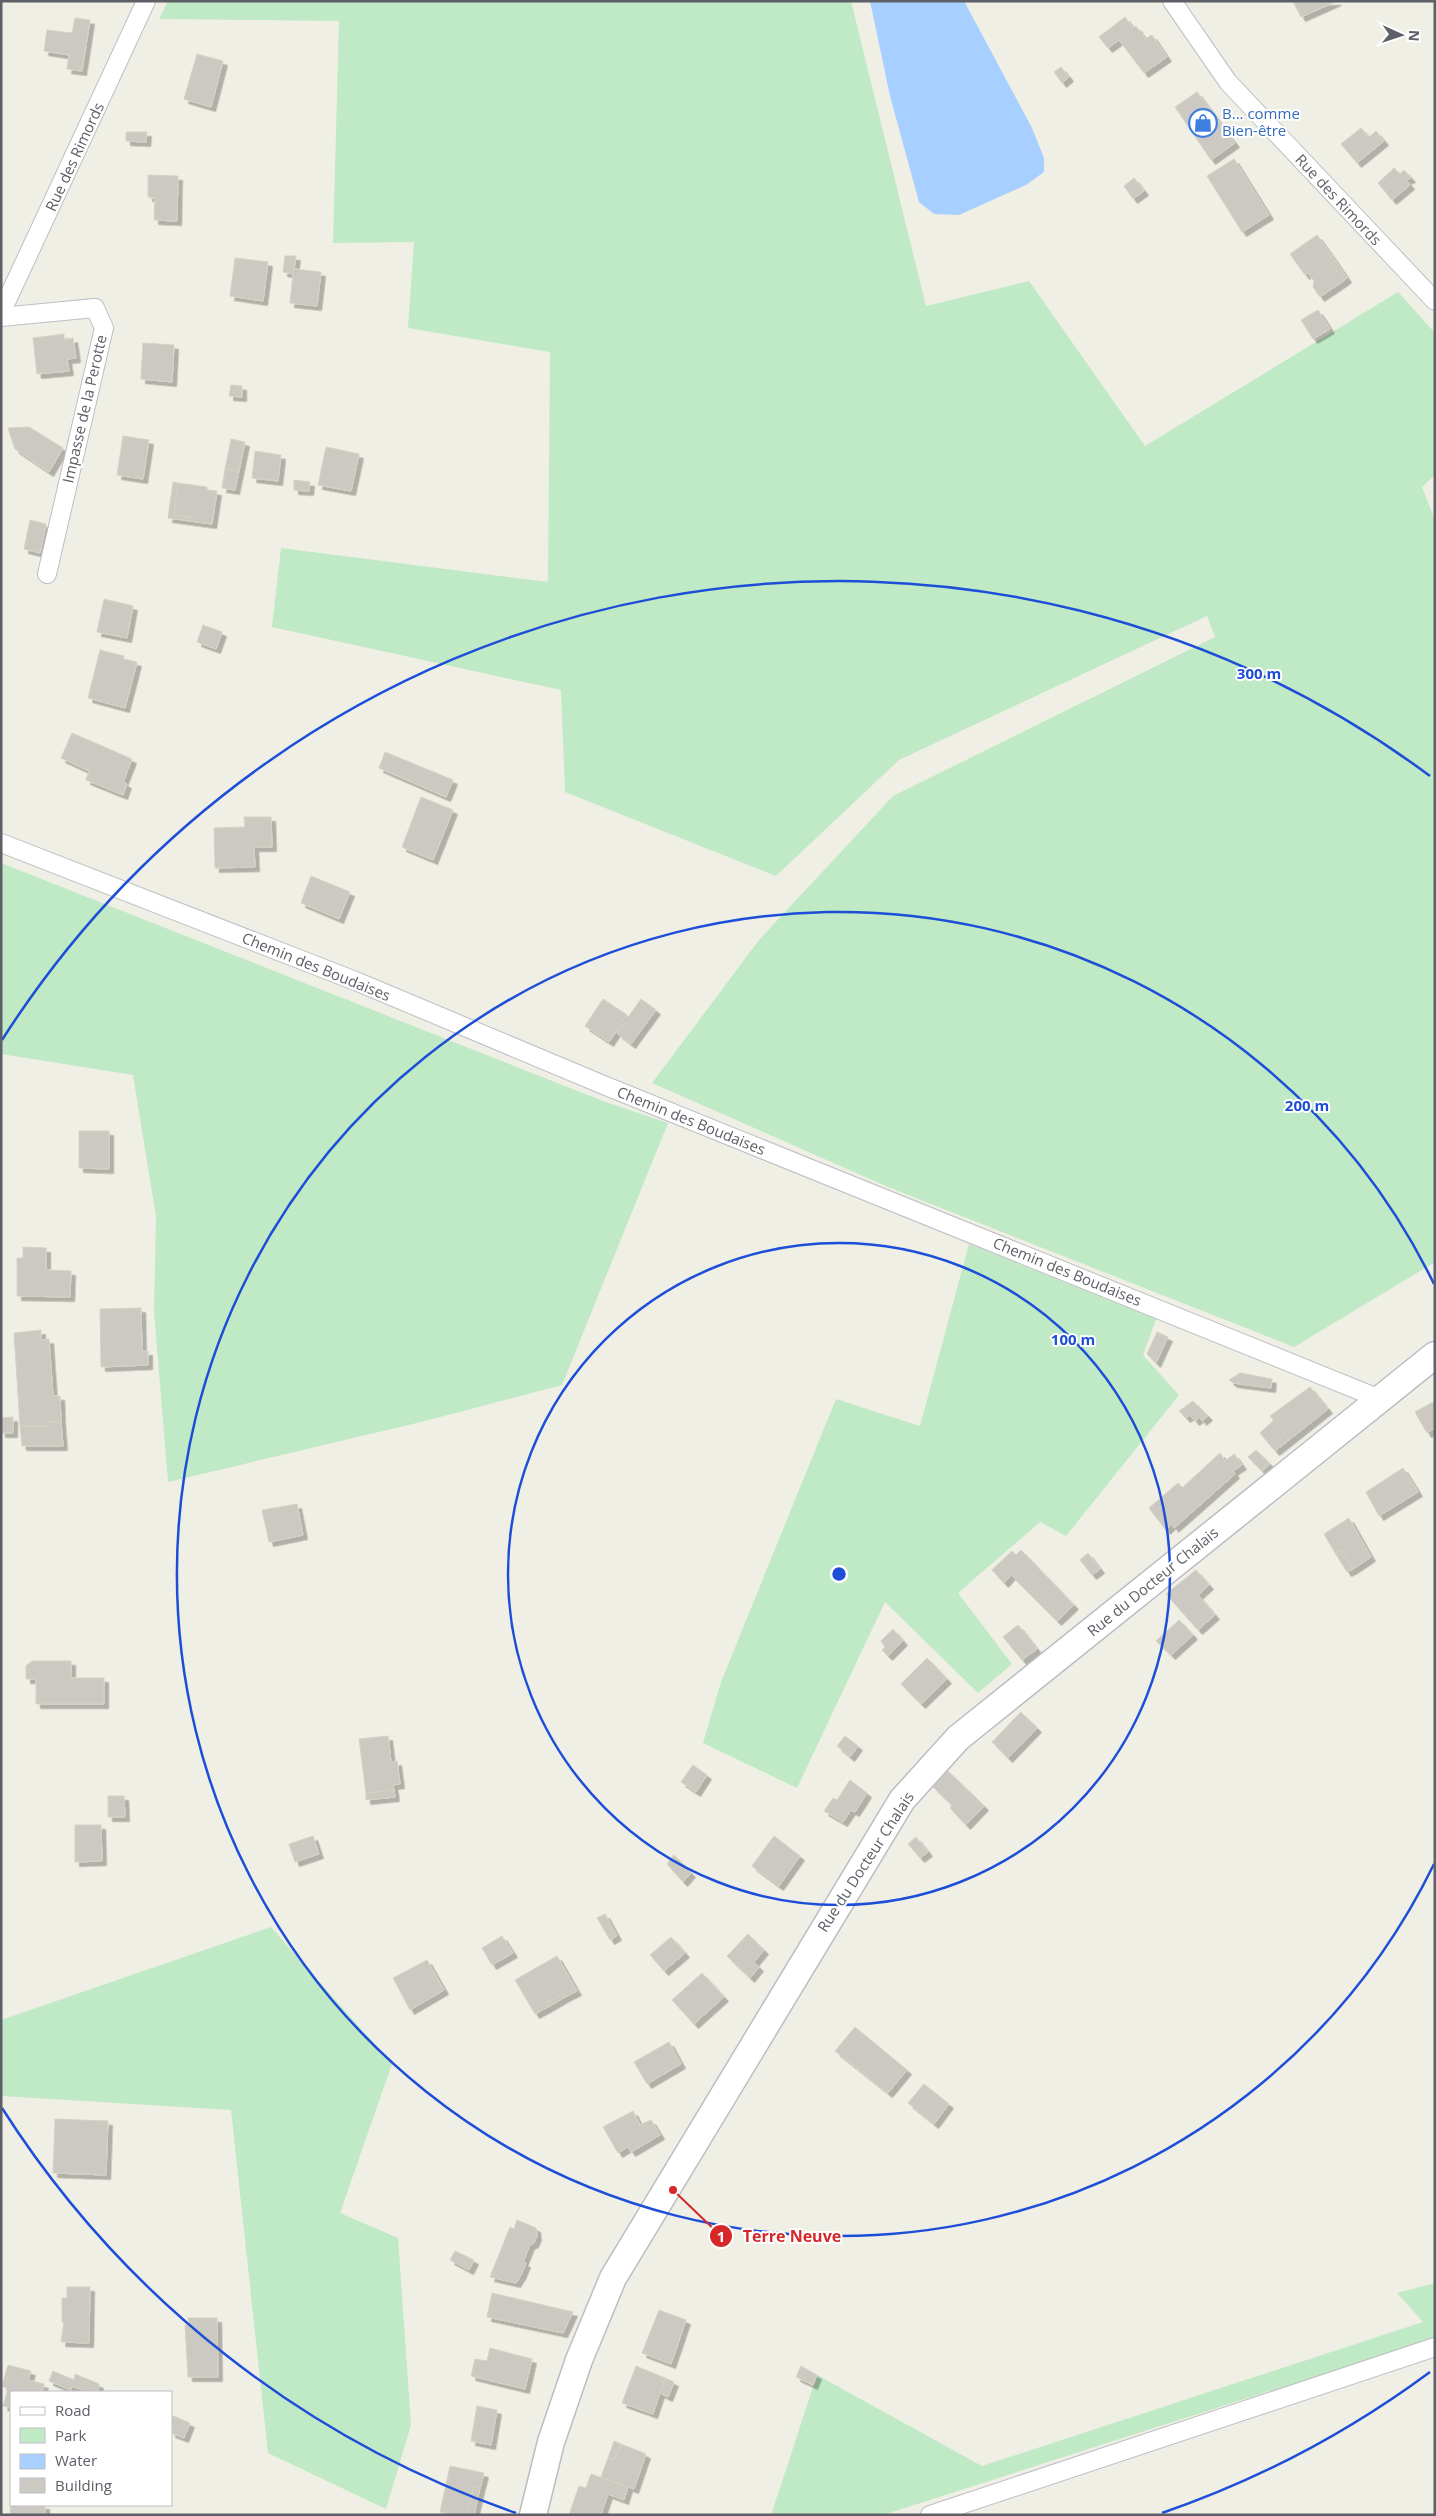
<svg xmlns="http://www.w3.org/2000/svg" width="1436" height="2516" viewBox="0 0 1436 2516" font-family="'Open Sans',sans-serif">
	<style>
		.green { fill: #c0e9c5 }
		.water { fill: #a7cfff }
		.building { fill: #cbc9c2; stroke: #d6d2c3; filter: url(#shadow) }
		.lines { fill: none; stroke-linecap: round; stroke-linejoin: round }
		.street-casing { stroke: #bdbec5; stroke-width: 20 }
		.secondary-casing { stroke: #bbbdc4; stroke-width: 29 }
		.street { stroke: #fff; stroke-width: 18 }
		.secondary { stroke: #fff; stroke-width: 26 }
		.ring { fill: none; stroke: #1d4ed8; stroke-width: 2.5 }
		.labels { text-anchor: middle; stroke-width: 4; stroke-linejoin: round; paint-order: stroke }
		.shop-label { font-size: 15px; fill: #366cbe; stroke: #fff; text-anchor: start }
		.street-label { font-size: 15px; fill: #5d6067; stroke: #fff }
		.centre { fill: #1d4ed8; stroke: #fff; stroke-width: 2.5 }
		.ring-label { font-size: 15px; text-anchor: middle; font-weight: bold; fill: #1d4ed8; stroke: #fff; stroke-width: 4; stroke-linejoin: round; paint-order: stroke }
		.leader { fill: none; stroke: #d62828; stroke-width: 2 }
		.callout-dot { fill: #d62828; stroke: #fff; stroke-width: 2 }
		.mark-label { font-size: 15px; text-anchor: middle; font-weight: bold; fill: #fff }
		.callout-label { font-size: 16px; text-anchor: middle; font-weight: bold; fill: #d62828; stroke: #fff; stroke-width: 4; stroke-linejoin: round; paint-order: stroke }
	</style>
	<defs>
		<filter id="shadow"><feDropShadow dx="4.5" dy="4.5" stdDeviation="0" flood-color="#0004"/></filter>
	</defs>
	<rect width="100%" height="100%" fill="#f0efe5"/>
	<g class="green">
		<polygon points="168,1 851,1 926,306 1029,281 1145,446 1398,292 1435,333 1435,475 1422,487 1435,520 1435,1262 1294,1347 888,1187 652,1083 759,940 893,796 1215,637 1207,616 899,760 776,876 565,792 561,690 272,627 281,548 548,582 550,352 408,328 414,242 333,243 339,21 159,19"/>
		<polygon points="1,863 603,1101 668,1123 562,1385 421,1422 168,1482 154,1311 156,1217 133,1075 1,1054"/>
		<polygon points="969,1244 1156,1319 1143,1355 1179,1395 1066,1536 1040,1522 958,1593 1012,1664 978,1693 885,1602 797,1788 703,1743 721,1682 836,1399 920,1426"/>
		<polygon points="271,1927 392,2064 340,2213 398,2238 411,2425 386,2509 268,2453 231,2110 1,2096 1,2020"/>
		<polygon points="1435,2283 1435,2338 883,2515 771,2515 817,2375 982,2466 1423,2322 1397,2293"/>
	</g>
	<polygon class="water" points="870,1 964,1 1032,128 1044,158 1044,172 1026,185 959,215 934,214 919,202 890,96"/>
	<g class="building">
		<polygon points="1293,1 1337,1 1301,17"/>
		<polygon points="1125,17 1133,28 1136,26 1145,39 1152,35 1167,57 1144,73 1119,40 1108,48 1099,37"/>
		<polygon points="75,18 90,20 82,71 67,69 69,55 44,51 47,30 72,33"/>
		<polygon points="197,54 223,61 211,107 184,99"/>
		<polygon points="1061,67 1069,77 1062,83 1054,72"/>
		<polygon points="1197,92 1235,143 1211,160 1175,107"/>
		<polygon points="1361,128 1369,137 1376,131 1384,141 1357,163 1341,144"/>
		<polygon points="126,132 147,132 146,142 126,141"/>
		<polygon points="1234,159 1269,215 1242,232 1207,176"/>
		<polygon points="1394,168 1400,174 1404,170 1411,178 1406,180 1410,185 1392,200 1378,183"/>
		<polygon points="148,175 178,176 177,221 154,220 155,198 148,197"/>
		<polygon points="1134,178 1144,191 1133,199 1124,186"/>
		<polygon points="1317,235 1332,256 1328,260 1345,280 1320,297 1313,287 1314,281 1308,273 1305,275 1290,254"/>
		<polygon points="285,256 296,256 294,269 321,272 317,306 290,303 293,274 283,272"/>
		<polygon points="1332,256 1347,278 1345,280 1328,260"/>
		<polygon points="235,258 268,262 263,301 230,296"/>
		<polygon points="1318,310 1330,329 1313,339 1301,320"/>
		<polygon points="64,334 64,340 73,338 76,358 67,359 69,371 37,374 33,338"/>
		<polygon points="143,343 174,345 172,382 141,379"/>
		<polygon points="231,385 242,386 242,397 229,396"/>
		<polygon points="29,427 63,448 49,472 15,449 8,428"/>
		<polygon points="123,436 149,440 143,479 117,475"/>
		<polygon points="231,439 245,442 239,471 225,469"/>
		<polygon points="326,447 359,454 351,491 318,485"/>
		<polygon points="255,451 281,455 278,481 252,478"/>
		<polygon points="225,469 239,471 235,490 222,488"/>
		<polygon points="294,480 310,482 309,491 294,490"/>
		<polygon points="173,482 178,483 174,515 191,517 190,521 168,518"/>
		<polygon points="178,483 207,487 207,490 217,491 212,524 190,521 191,517 174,515"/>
		<polygon points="30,520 46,524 40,553 24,549"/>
		<polygon points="104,599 133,606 127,638 97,632"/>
		<polygon points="203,625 222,632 216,649 197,642"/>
		<polygon points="100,650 124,656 123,659 137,662 125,708 88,698"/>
		<polygon points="72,733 132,759 123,782 127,784 123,795 86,780 89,771 61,758"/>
		<polygon points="385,752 453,780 446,797 379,768"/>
		<polygon points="421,797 453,810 433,860 402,847"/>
		<polygon points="244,817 271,817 272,847 254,847 255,867 215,868 214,828 245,827"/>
		<polygon points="311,876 350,892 339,919 301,903"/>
		<polygon points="603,999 627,1015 609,1042 585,1026"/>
		<polygon points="641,999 656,1010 631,1044 617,1033"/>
		<polygon points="79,1131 109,1131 109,1169 79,1168"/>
		<polygon points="23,1247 46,1248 46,1270 71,1271 70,1297 17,1296 17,1258 23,1258"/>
		<polygon points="141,1308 142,1351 148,1351 148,1365 101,1367 100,1309"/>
		<polygon points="41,1330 41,1340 49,1339 53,1396 60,1396 61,1422 49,1422 49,1426 20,1426 14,1333"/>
		<polygon points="1157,1332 1168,1337 1156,1363 1147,1354"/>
		<polygon points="1240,1373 1272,1379 1271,1388 1233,1383 1229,1380"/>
		<polygon points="1310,1387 1328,1409 1289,1440 1270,1416"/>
		<polygon points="1193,1401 1208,1416 1202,1421 1200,1417 1195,1421 1190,1415 1186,1418 1179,1411"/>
		<polygon points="1435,1401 1435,1428 1427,1433 1415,1412"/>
		<polygon points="13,1417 13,1433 1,1433 1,1418"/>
		<polygon points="1274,1420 1289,1440 1275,1451 1260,1433"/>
		<polygon points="49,1422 61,1422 63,1446 22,1446 20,1426 49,1426"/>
		<polygon points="1256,1450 1270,1464 1262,1471 1248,1457"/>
		<polygon points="1220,1453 1225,1461 1234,1454 1242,1465 1233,1471 1235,1474 1199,1506 1182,1488"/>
		<polygon points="1403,1468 1418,1492 1379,1516 1366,1492"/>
		<polygon points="1178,1483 1199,1506 1174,1528 1172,1524 1166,1530 1149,1508"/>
		<polygon points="297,1504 303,1535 269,1542 262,1510"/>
		<polygon points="1349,1518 1371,1557 1353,1569 1342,1550 1335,1553 1324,1534"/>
		<polygon points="1021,1550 1074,1605 1057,1621 1011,1575 1004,1583 992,1570 1012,1551 1016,1555"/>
		<polygon points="1342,1550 1353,1569 1347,1572 1335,1553"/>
		<polygon points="1088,1553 1100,1569 1092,1575 1080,1560"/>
		<polygon points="1196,1570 1209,1585 1198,1595 1215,1615 1198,1630 1166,1594"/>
		<polygon points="1179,1620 1193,1635 1171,1655 1156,1641"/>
		<polygon points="1018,1625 1037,1649 1022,1660 1003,1637"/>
		<polygon points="893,1629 903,1641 888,1656 882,1650 885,1647 881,1641"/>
		<polygon points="927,1658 947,1679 921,1704 901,1684"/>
		<polygon points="32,1661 71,1661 71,1678 104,1678 104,1704 36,1704 36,1679 26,1679 26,1666"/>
		<polygon points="1021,1712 1037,1728 1008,1758 992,1742"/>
		<polygon points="388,1736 391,1762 397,1761 400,1784 393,1785 394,1790 366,1793 359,1739"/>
		<polygon points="845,1736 858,1746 850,1757 837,1746"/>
		<polygon points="693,1765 707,1775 696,1792 681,1782"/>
		<polygon points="948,1771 984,1806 966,1825 950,1808 952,1805 933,1787"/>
		<polygon points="850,1780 867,1793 855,1812 851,1810 843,1822 824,1811 833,1798 837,1800"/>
		<polygon points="394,1790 395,1797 366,1800 366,1793"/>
		<polygon points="108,1796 124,1796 125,1817 108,1817"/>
		<polygon points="75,1825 101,1825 102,1861 75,1862"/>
		<polygon points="313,1836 319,1854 295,1862 289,1844"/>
		<polygon points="774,1836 800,1856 779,1886 752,1866"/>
		<polygon points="916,1837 928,1852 920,1858 908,1844"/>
		<polygon points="674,1855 691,1873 683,1882 667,1864"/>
		<polygon points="605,1914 617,1936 610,1940 597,1918"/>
		<polygon points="748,1934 764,1950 754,1962 759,1967 750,1978 727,1956"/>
		<polygon points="502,1936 513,1953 492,1965 482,1948"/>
		<polygon points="671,1937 685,1953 664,1971 650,1955"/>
		<polygon points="557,1956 577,1991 565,1997 563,1993 546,2003 548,2007 535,2014 515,1980"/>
		<polygon points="427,1960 444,1990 410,2010 393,1978"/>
		<polygon points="702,1973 724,1997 694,2024 672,2000"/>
		<polygon points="563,1993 565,1997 548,2007 546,2003"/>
		<polygon points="855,2027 907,2070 888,2093 835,2051"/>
		<polygon points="669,2042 681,2064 647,2084 634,2062"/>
		<polygon points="924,2084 949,2104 934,2124 908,2103"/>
		<polygon points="633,2111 640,2125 651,2120 660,2135 631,2152 628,2147 618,2153 603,2127"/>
		<polygon points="55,2119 108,2121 106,2175 53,2173"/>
		<polygon points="517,2220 536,2228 537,2236 534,2243 530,2245 523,2262 526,2263 521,2275 516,2283 490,2277 510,2227 514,2229"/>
		<polygon points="455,2251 474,2260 469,2270 450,2260"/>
		<polygon points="67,2287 90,2287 89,2343 61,2342 64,2322 62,2322 62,2298 67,2298"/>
		<polygon points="492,2293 573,2312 563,2333 487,2317"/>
		<polygon points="659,2310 686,2320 671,2364 642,2353"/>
		<polygon points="188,2318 217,2318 218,2377 188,2377 185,2325 190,2325"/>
		<polygon points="490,2348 532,2359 525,2389 471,2376 475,2359 487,2361"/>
		<polygon points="8,2365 31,2371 28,2380 44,2384 42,2392 11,2392 11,2408 3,2406 8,2389 2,2386"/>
		<polygon points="636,2366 665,2378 653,2414 622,2403"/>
		<polygon points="801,2366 817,2375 813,2385 796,2377"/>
		<polygon points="53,2371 74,2380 75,2374 99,2384 98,2392 89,2392 72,2386 71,2390 49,2381"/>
		<polygon points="665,2378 674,2382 668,2397 660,2393"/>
		<polygon points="477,2406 497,2410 491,2445 471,2441"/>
		<polygon points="171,2415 190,2423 184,2438 171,2433"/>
		<polygon points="614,2441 621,2444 614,2460 608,2458"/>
		<polygon points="621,2444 646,2454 634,2489 601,2477 608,2458 614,2460"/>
		<polygon points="450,2466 484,2473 480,2488 474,2486 467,2515 440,2512"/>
		<polygon points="591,2474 628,2487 624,2500 608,2494 601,2515 569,2515 579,2486 586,2488"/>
		<polygon points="11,2484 11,2505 45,2505 45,2515 10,2515"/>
		<polygon points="474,2486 480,2488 474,2515 467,2515"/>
	</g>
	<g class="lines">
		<defs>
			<g id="street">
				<polyline points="1172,1 1228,82 1435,301"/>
				<polyline points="1,313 146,1"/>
				<polyline points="1,317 95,308 104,328 47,574"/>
				<polyline points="1,843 358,982 601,1084 1380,1399"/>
				<polyline points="930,2515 1435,2347"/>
			</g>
			<polyline id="secondary" points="533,2515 551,2442 579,2360 613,2278 902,1800 958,1738 1435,1355"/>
		</defs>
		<use href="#street" class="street-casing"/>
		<use href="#secondary" class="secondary-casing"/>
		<use href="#street" class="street"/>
		<use href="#secondary" class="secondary"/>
	</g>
	<g class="ring">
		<circle cx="839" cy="1574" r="331"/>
		<path d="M1434 1864A662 662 0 1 1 1434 1284"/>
		<path d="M1430 2372A993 993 0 0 1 1162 2513M516 2513A993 993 0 0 1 2 2108M2 1040A993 993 0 0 1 1430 776"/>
	</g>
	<defs>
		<symbol id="shop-ring" viewBox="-11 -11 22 22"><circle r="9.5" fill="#fff" stroke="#3f7fe0" stroke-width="1.5"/><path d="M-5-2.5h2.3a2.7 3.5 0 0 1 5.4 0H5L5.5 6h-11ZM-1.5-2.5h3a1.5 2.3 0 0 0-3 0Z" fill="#3f7fe0"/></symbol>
	</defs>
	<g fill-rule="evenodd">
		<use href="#shop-ring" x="1187" y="107" width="32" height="32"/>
	</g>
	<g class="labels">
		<g class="shop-label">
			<text x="1222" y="119">B... comme<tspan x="1222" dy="17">Bien-être</tspan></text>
		</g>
		<g class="street-label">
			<text transform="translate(75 157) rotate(-65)" y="5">Rue des Rimords</text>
			<text transform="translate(1338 200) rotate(47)" y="5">Rue des Rimords</text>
			<text transform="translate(85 409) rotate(-77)" y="5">Impasse de la Perotte</text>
			<text transform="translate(316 967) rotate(22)" y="5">Chemin des Boudaises</text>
			<text transform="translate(691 1121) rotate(22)" y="5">Chemin des Boudaises</text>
			<text transform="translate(1067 1272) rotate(22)" y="5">Chemin des Boudaises</text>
			<text transform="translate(1153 1582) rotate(-39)" y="5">Rue du Docteur Chalais</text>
			<text transform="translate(866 1862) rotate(-57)" y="5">Rue du Docteur Chalais</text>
		</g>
	</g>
	<circle cx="839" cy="1574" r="8" class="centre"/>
	<g class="ring-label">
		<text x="1259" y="679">300 m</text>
		<text x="1307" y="1111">200 m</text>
		<text x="1073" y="1345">100 m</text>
	</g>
	<path class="leader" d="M673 2190L721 2236"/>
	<g class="callout-dot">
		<circle cx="673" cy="2190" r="5"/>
		<circle cx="721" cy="2236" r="12"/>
	</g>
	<g class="mark-label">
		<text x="721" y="2242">1</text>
	</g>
	<g class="callout-label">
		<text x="792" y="2242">Terre Neuve</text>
	</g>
	<rect width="1436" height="2516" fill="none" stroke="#5d6067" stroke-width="5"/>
	<rect x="10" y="2391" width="162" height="115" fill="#ffffff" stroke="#bebfc2"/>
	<rect x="20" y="2407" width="25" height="8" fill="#ffffff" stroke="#bebfc2"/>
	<text x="55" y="2416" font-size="15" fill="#5d6067">Road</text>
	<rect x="20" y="2428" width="25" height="15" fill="#c0e9c5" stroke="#bebfc2"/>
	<text x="55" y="2441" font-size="15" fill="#5d6067">Park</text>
	<rect x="20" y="2454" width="25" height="15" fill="#a7cfff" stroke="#bebfc2"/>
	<text x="55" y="2466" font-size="15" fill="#5d6067">Water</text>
	<rect x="20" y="2478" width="25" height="15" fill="#cbc9c2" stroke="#bebfc2"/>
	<text x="55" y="2491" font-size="15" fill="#5d6067">Building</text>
	<g transform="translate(1401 35) rotate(93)" stroke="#ffffff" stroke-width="4" paint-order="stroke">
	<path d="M0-4L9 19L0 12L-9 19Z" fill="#5d6067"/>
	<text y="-8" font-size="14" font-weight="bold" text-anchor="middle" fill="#5d6067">N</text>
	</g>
</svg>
